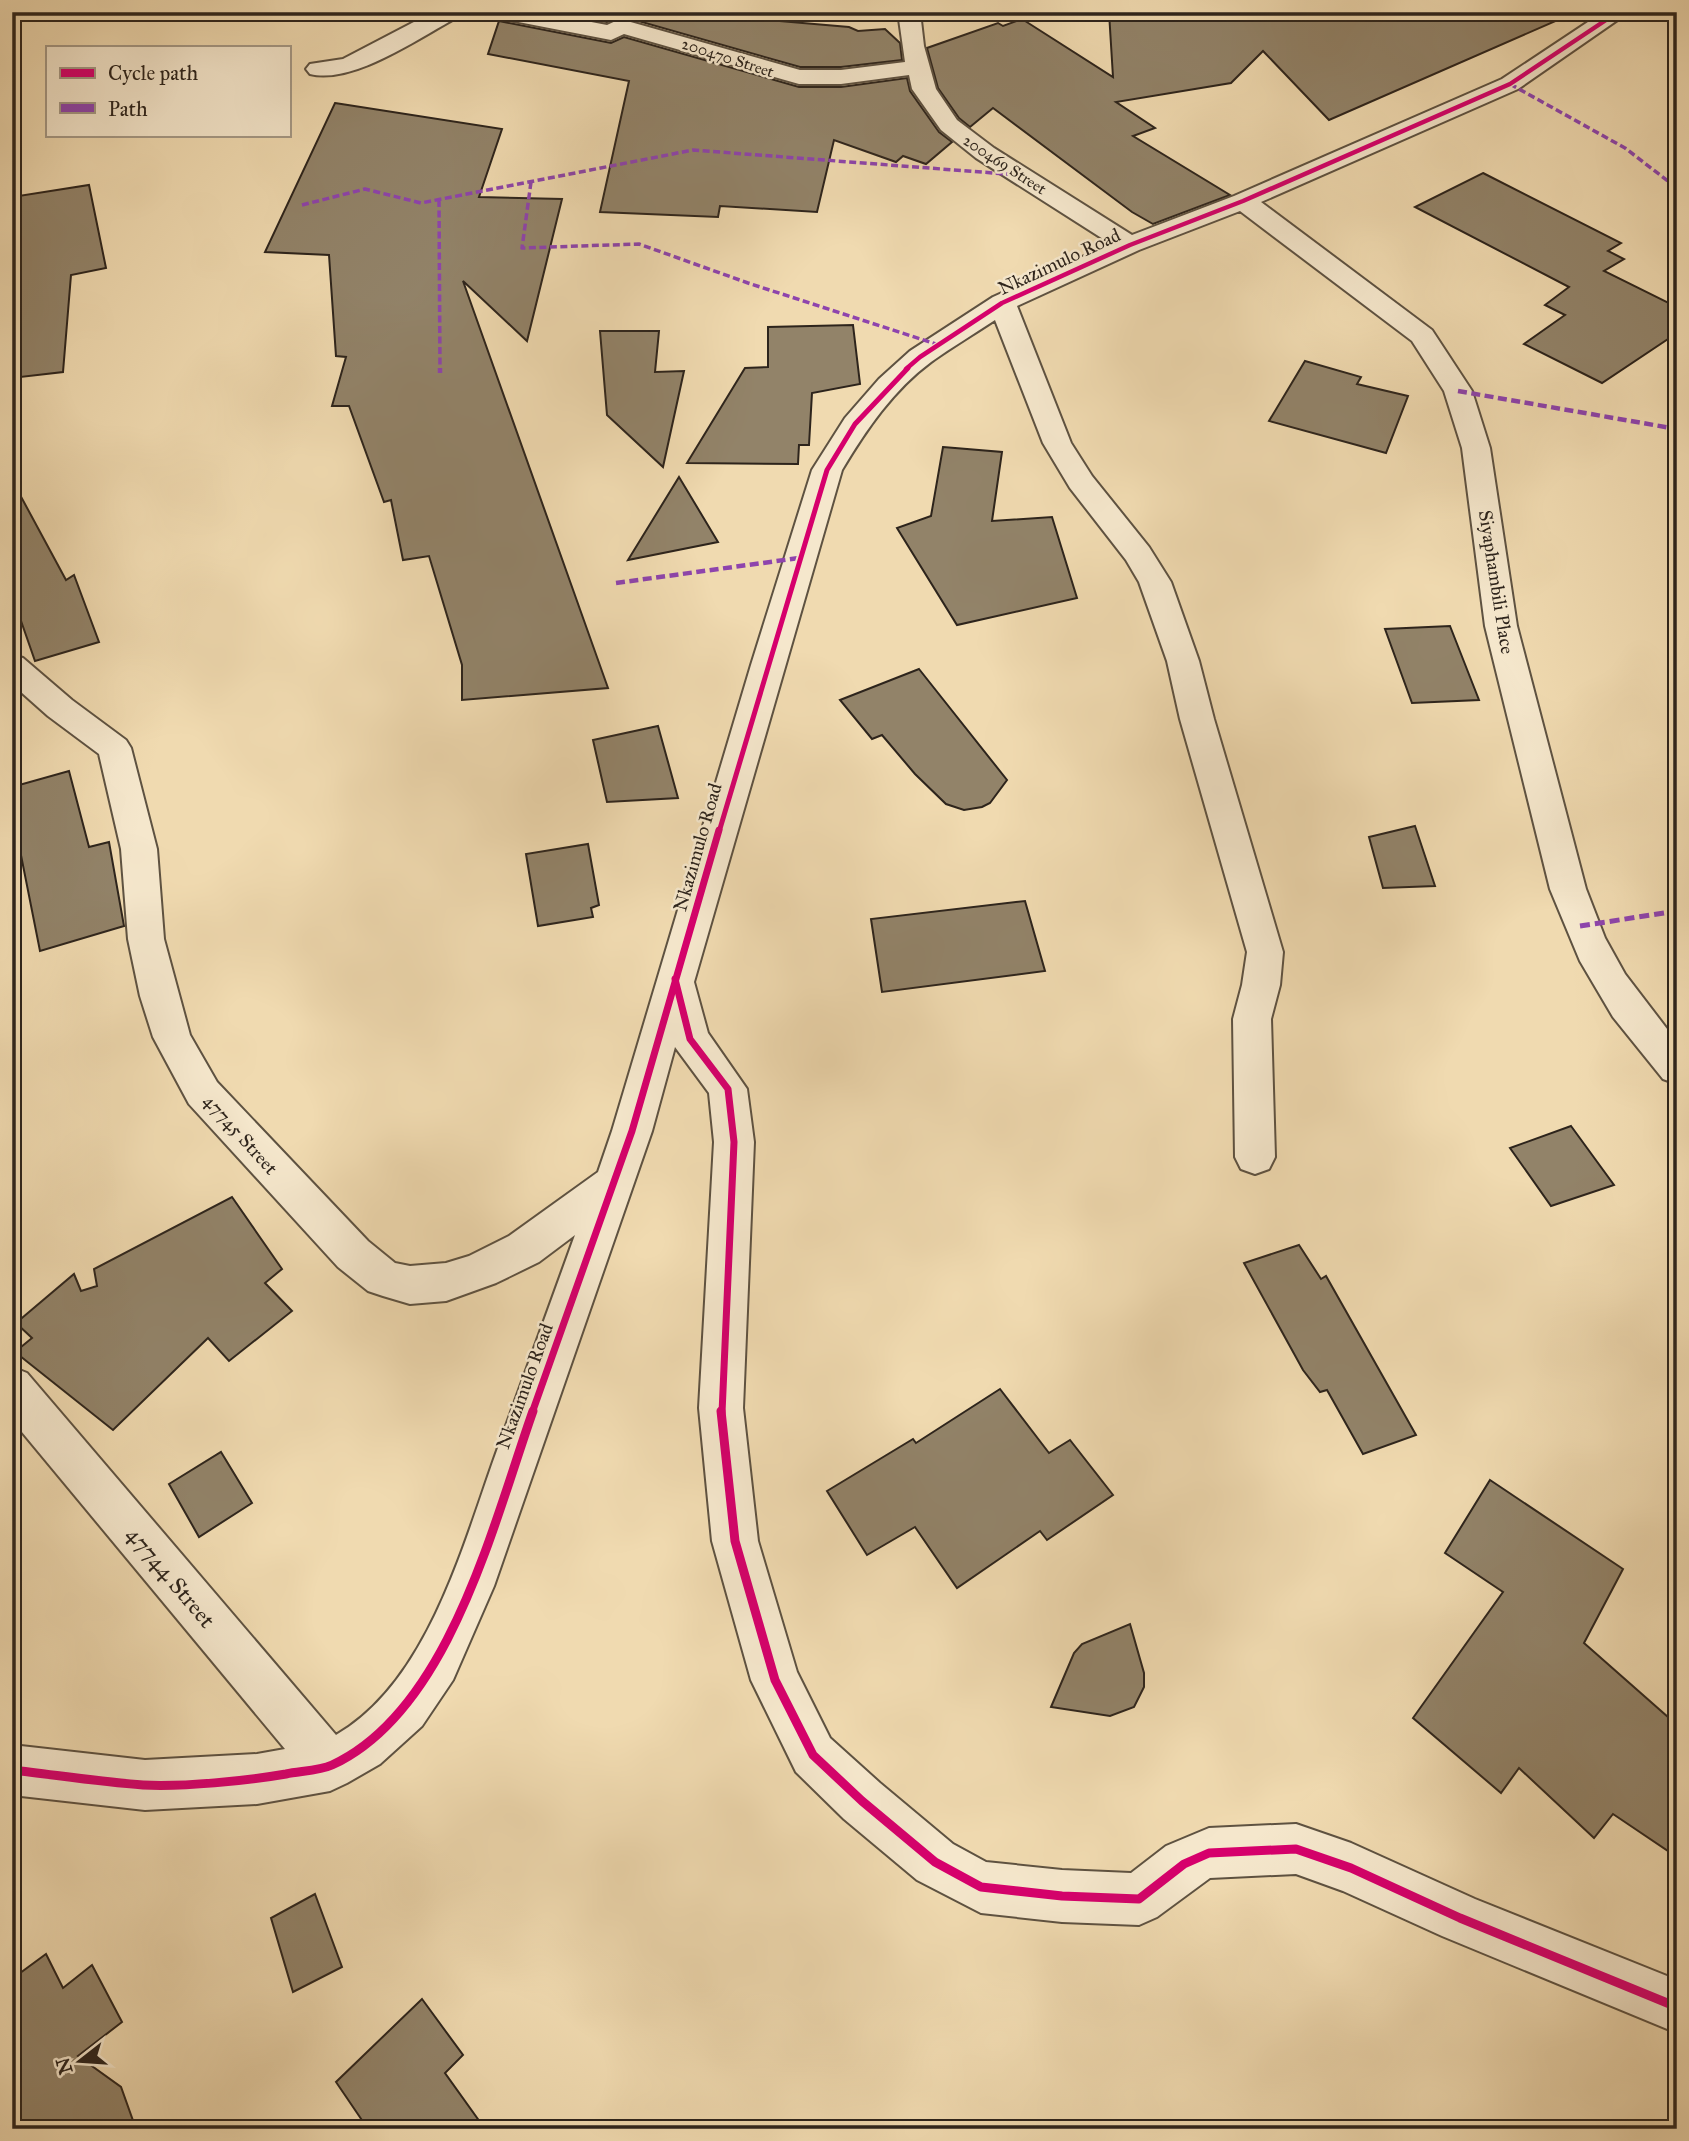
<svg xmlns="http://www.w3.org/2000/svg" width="1689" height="2141" viewBox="0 0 1689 2141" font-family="'IM FELL Great Primer',serif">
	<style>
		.building { fill: #928369; stroke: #2d241c; stroke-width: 2 }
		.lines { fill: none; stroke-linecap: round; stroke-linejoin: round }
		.minor-casing { stroke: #5e5241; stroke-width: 4 }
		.minor { fill: #f5e7cc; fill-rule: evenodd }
		.quiet-far2 { stroke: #8e44ad; stroke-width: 3.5; stroke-dasharray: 7 3.5; stroke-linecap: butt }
		.quiet-far1 { stroke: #8e44ad; stroke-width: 4.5; stroke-dasharray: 9 4.5; stroke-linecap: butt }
		.quiet { stroke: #8e44ad; stroke-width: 5; stroke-dasharray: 10 5; stroke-linecap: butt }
		.cycleway-far3-casing { stroke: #f5e7cc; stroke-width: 7 }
		.cycleway-far2-casing { stroke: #f5e7cc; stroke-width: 9 }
		.cycleway-far1-casing { stroke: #f5e7cc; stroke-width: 11 }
		.cycleway-casing { stroke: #f5e7cc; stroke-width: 13 }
		.cycleway-far3 { stroke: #d6006c; stroke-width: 4.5 }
		.cycleway-far2 { stroke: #d6006c; stroke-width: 5 }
		.cycleway-far1 { stroke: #d6006c; stroke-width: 7 }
		.cycleway { stroke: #d6006c; stroke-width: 9 }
		.labels { text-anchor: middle; stroke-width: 5; stroke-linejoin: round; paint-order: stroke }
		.far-street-label { font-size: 16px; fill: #2d241c; stroke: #f5e7cc }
		.street-label { font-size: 19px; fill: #2d241c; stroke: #f5e7cc }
		.near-street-label { font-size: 23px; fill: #2d241c; stroke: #f5e7cc }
	</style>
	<rect width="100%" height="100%" fill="#f0dab0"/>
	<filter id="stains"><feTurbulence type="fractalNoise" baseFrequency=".00286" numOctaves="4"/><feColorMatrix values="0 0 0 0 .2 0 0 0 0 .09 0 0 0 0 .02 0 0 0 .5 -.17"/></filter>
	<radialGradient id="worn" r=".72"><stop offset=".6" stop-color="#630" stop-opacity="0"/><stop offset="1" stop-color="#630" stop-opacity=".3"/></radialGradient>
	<g class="building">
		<polygon points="554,12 675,12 849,27 858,31 885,29 900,43 902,60 841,67 800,67 621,16 607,22"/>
		<polygon points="1109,12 1576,12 1329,120 1263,51 1231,83 1116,102 1155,128 1133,136 1230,195 1153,224 1132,212 993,108 970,127 959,118 938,88 927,48 998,23 1003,26 1022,19 1113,77"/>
		<polygon points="499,21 611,43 624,37 799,87 841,87 907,78 910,91 939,132 952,142 926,164 903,156 896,162 834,140 817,212 720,206 718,217 600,212 629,81 488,54"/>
		<polygon points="335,103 502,129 479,197 562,199 527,341 463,281 608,688 462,700 462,665 429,556 403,560 391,500 384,502 349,406 332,406 346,357 336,356 329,255 265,252"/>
		<polygon points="1483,173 1621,243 1608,251 1624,259 1604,271 1677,307 1677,333 1602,383 1524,344 1565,315 1545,305 1569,287 1415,207"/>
		<polygon points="89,185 106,268 71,275 63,372 12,378 12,197"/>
		<polygon points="853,325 860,384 812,393 809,445 799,445 798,464 687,463 745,368 768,367 768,327"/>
		<polygon points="600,331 659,331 655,372 684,371 663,467 607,415"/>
		<polygon points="1305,361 1361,377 1357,384 1408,396 1386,453 1269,421"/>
		<polygon points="943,447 1002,452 992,521 1052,517 1077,598 957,625 897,528 931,516"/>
		<polygon points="679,477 718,542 628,560"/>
		<polygon points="12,480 66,580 74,575 99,642 35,661 12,595"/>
		<polygon points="1450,626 1479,700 1412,703 1385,629"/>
		<polygon points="919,669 1007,780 990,803 982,807 964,810 946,804 915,774 882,735 872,739 840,700"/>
		<polygon points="658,726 678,798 607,802 593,740"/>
		<polygon points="69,771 89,847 109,842 124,926 40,951 12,810 12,787"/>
		<polygon points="1415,826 1435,886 1383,888 1369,837"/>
		<polygon points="588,844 599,905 591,908 593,917 538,926 526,854"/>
		<polygon points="1025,901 1045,971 882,992 871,919"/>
		<polygon points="1571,1126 1614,1185 1551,1206 1510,1148"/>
		<polygon points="232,1197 282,1269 265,1283 292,1311 229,1361 208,1338 113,1430 15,1352 32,1338 16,1323 74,1274 81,1291 97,1286 94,1269"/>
		<polygon points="1299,1245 1321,1279 1326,1276 1416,1435 1363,1454 1327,1390 1320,1392 1303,1370 1244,1263"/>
		<polygon points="1000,1389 1049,1453 1070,1440 1113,1495 1047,1540 1040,1531 957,1588 915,1527 867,1555 827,1491 913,1439 916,1443"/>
		<polygon points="221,1452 252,1503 199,1537 169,1484"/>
		<polygon points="1490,1480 1623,1569 1584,1643 1677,1725 1677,1857 1613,1814 1594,1838 1519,1768 1501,1793 1413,1718 1503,1592 1445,1553"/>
		<polygon points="1130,1624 1144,1673 1144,1687 1134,1707 1110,1716 1051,1707 1074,1653 1082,1644"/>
		<polygon points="315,1894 342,1967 293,1992 271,1918"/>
		<polygon points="46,1954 63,1988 92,1965 122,2022 78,2056 121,2087 136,2129 12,2129 12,1979"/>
		<polygon points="422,1999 463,2055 445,2073 485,2129 368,2129 336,2082"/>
	</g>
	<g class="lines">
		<defs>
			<g id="minor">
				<path d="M433,12H461L458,17C420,37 353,85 310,74L306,69L310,64L343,59Z"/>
				<path d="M492,12H539L607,25L620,19L800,70H841L905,62L898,12H920L924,46L936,89L957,120L994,148L1132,235L1234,196L1502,79L1603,12H1629L1518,89L1261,202L1432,330L1472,391L1490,448L1517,626L1586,889L1605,938L1625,974L1677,1042V1084L1663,1079L1613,1017L1580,961L1550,889L1485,626L1462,448L1444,391L1412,341L1240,211L1139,250L1017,306L1071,443L1092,476L1149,547L1171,582L1199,661L1214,719L1283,952L1280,985L1271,1019L1275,1157L1269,1169L1255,1174L1241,1169L1235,1157L1233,1019L1242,985L1247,952L1180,719L1167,661L1139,582L1126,560L1070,488L1043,443L995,320C974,334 952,347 931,362C893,390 866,430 842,470L694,982L708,1033L747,1089L754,1142L743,1408L758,1541L797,1672L830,1738L880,1783L953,1844L986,1862L1062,1870L1131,1873L1166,1846L1209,1828L1296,1824L1351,1843L1475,1899L1677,1980V2033L1442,1936L1343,1891L1296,1874L1210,1878L1157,1917L1139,1925L1062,1922L981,1913L917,1880L844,1819L796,1772L751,1680L712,1541L699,1408L714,1142L709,1093L675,1047L652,1131L494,1586L453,1680L422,1726L380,1764L347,1783L330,1791L257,1804L145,1810L12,1795V1745L145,1760L257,1754L285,1749L12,1420V1367L27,1373L336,1735C430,1681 464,1540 499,1445C524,1375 550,1305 575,1235L539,1262L496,1283L446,1301L410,1304L383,1296L368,1291L338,1267L189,1104L153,1037L140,996L128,939L121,849L99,754L48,716L12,684V655L23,658L72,700L126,740L131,748L157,849L164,939L190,1035L217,1082L368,1241L395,1263L410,1266L446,1263L469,1256L509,1236L598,1172L612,1131L751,665L812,470L845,418L879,379L910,351L993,297L1111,244L976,158L941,130L912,89L909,75L841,84H799L624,34L611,40L503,19L495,17Z"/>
			</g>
		</defs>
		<use href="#minor" class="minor-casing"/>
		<use href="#minor" class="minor"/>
		<g class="quiet-far2">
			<polyline points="1510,84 1625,148 1677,188"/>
			<polyline points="531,182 522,248 639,244 748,283 939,345"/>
			<polyline points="439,200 440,369"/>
			<polyline points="302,205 365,189 421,203 693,150 1020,175"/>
		</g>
		<g class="quiet-far1">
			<polyline points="440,368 440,373"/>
			<polyline points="1458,391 1677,429"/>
			<polyline points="616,583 799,558"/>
		</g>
		<polyline class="quiet" points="1580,926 1677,911"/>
		<defs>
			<polyline id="cycleway-far3" points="906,369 920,357 1002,303 1130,245 1243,201 1510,84 1618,12"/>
			<polyline id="cycleway-far2" points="719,832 827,470 855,424 908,368"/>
			<g id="cycleway-far1">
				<polyline points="675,979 690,1039 728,1089 734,1142 722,1413"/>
				<polyline points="532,1413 632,1131 719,830"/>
			</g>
			<g id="cycleway">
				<polyline points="721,1411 735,1541 775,1680 813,1755 862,1801 935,1862 981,1887 1062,1896 1139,1899 1184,1864 1209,1853 1296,1849 1351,1868 1460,1918 1677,2007"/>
				<path d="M12,1770C56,1775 100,1782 143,1785C184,1787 245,1781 286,1774C300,1771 319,1771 332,1765C449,1711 493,1524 533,1411"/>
			</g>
		</defs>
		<use href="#cycleway-far3" class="cycleway-far3-casing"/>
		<use href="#cycleway-far2" class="cycleway-far2-casing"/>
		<use href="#cycleway-far1" class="cycleway-far1-casing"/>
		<use href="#cycleway" class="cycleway-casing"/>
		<use href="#cycleway-far3" class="cycleway-far3"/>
		<use href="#cycleway-far2" class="cycleway-far2"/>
		<use href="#cycleway-far1" class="cycleway-far1"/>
		<use href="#cycleway" class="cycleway"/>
	</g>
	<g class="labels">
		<g class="far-street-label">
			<text transform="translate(728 57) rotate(18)" y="6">200470 Street</text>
			<text transform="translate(1005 164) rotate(33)" y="6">200469 Street</text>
		</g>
		<g class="street-label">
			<text transform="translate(1059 261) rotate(-25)" y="7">Nkazimulo Road</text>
			<text transform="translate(1497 582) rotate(81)" y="7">Siyaphambili Place</text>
			<text transform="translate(697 847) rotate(-74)" y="7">Nkazimulo Road</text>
			<text transform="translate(241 1134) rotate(48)" y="7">47745 Street</text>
			<text transform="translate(524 1386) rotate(-70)" y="7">Nkazimulo Road</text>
		</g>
		<g class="near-street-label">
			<text transform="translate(171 1577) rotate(50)" y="8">47744 Street</text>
		</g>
	</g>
	<rect width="1689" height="2141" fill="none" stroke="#f0dab0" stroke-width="42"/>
	<rect x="14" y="14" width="1661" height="2113" fill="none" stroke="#2d241c" stroke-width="3.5"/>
	<rect x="21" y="21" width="1647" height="2099" fill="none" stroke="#2d241c" stroke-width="2"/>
	<rect x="46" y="46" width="245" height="91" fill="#f5e7cc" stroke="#a59986" stroke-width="2"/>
	<rect x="60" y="68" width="35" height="10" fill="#d6006c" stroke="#a59986" stroke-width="2"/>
	<text x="108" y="80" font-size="21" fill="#2d241c">Cycle path</text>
	<rect x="60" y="103" width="35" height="10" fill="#8e44ad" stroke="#a59986" stroke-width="2"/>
	<text x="108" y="116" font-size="21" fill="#2d241c">Path</text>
	<g transform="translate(80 2061) rotate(253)" stroke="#f5e7cc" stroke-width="5" paint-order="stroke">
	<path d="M0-5L12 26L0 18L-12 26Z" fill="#2d241c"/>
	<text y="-10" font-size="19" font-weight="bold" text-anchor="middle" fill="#2d241c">N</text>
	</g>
	<rect width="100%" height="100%" filter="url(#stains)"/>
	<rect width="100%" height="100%" fill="url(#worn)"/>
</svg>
